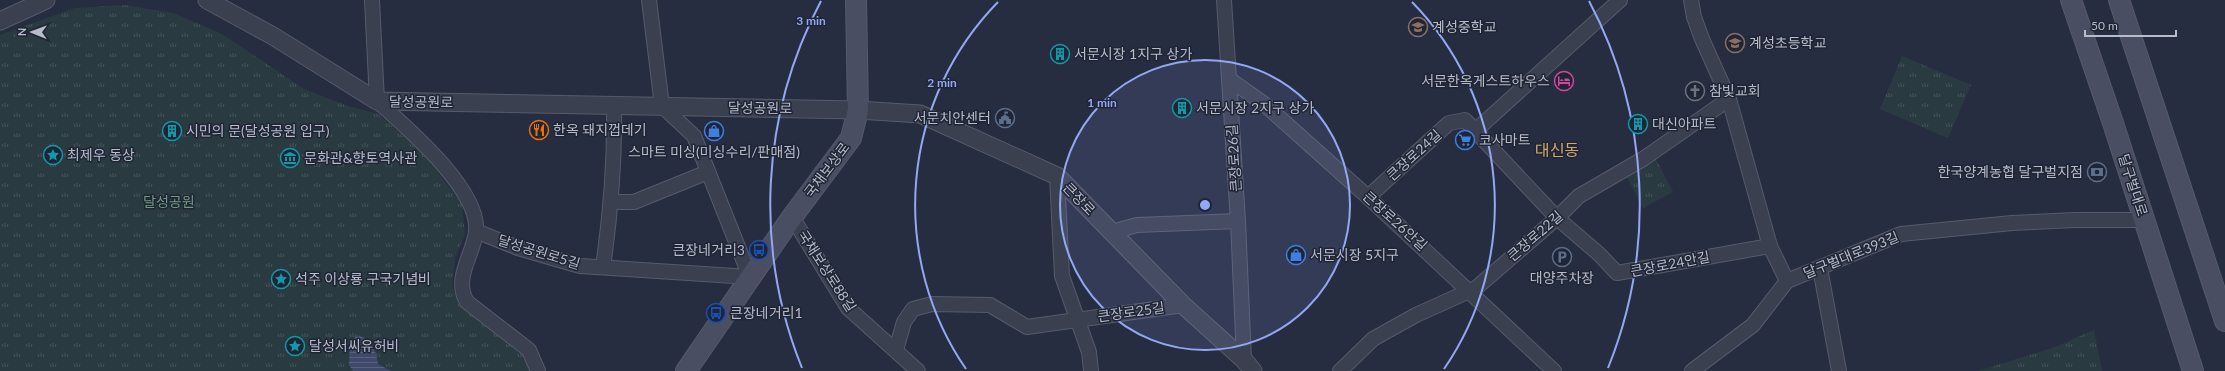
<svg xmlns="http://www.w3.org/2000/svg" width="2225" height="371" viewBox="0 0 2225 371" font-family="Lato,'Noto Sans KR',sans-serif">
	<style>
		.park { fill: url(#park-tufts) }
		.water { fill: url(#water-rules) }
		.lines { fill: none; stroke-linecap: round; stroke-linejoin: round }
		.minor-casing { stroke: #555b6a; stroke-width: 16 }
		.tertiary-casing { stroke: #555b6a; stroke-width: 19 }
		.secondary-casing { stroke: #555b6a; stroke-width: 22 }
		.minor { stroke: #3b4050; stroke-width: 14 }
		.tertiary { stroke: #3b4050; stroke-width: 17 }
		.secondary { stroke: #494e62; stroke-width: 20 }
		.ring { fill: none; stroke: #92a8f4; stroke-width: 2 }
		.labels { text-anchor: middle; stroke-width: 3; stroke-linejoin: round; paint-order: stroke }
		.poi-label { font-size: 14px; fill: #b7bbca; stroke: #1f2535; text-anchor: start }
		.street-label { font-size: 14px; fill: #b7bbca; stroke: #1f2535 }
		.park-label { font-size: 14px; fill: #6f9a80; stroke: #1f2535 }
		.quarter-label { font-size: 16px; fill: #d1a86b; stroke: #1f2535 }
		.centre { fill: #92a8f4; stroke: #1f2535; stroke-width: 2 }
		.ring-label { font-size: 12px; text-anchor: middle; font-weight: bold; fill: #92a8f4; stroke: #1f2535; stroke-width: 3; stroke-linejoin: round; paint-order: stroke }
	</style>
	<defs>
		<pattern id="park-tufts" width="24" height="20" patternUnits="userSpaceOnUse"><rect width="24" height="20" fill="#293a41"/><path d="M3 7l-1-3M5 7V3M7 7l1-3M15 17l-1-3M17 17v-4M19 17l1-3" fill="none" stroke="#46555b"/></pattern>
		<pattern id="water-rules" width="6" height="5" patternUnits="userSpaceOnUse"><rect width="6" height="5" fill="#3f4a6a"/><path d="M0 2.5h6" fill="none" stroke="#58627e"/></pattern>
	</defs>
	<rect width="100%" height="100%" fill="#272d40"/>
	<g class="park">
		<polygon points="125,5 173,13 222,34 304,89 348,106 378,114 423,153 462,204 465,235 455,258 452,286 458,302 526,356 530,371 0,371 0,35 75,8"/>
		<polygon points="1902,56 1971,85 1948,138 1880,109"/>
		<polygon points="1656,159 1673,192 1643,208 1626,175"/>
		<polygon points="2094,330 2102,371 1978,371 2055,347"/>
	</g>
	<path class="water" d="M358,335C372,341 376,349 378,364L391,371H353L349,365L350,342Z"/>
	<g class="lines">
		<defs>
			<g id="minor">
				<path d="M372,0L377,101C405,126 481,190 476,232C473,255 453,279 467,302L529,350L538,371"/>
				<polyline points="1224,0 1238,221 1244,360"/>
				<polyline points="1691,0 1694,17 1702,39 1729,99 1770,246 1787,281"/>
				<polyline points="1229,79 1263,103 1368,197 1554,371"/>
				<polyline points="1475,131 1620,0"/>
				<polyline points="1057,176 1062,276 1089,352 1091,371"/>
				<polyline points="1368,197 1449,123 1465,120 1557,218 1599,254 1617,273 1770,246"/>
				<polyline points="612,202 634,202 708,172"/>
				<polyline points="792,217 848,308 918,371"/>
				<polyline points="476,231 518,248 580,266 750,277 694,136 662,106 649,0"/>
				<polyline points="1112,232 1137,225 1238,221"/>
				<path d="M603,267C611,211 615,163 614,106"/>
				<polyline points="1820,268 1839,371"/>
				<polyline points="896,350 904,322 913,309 932,304 990,305 1027,327 1183,305"/>
				<polyline points="1340,371 1373,339 1416,315 1476,288 1557,218 1579,196 1643,159 1729,99"/>
				<polyline points="1692,371 1753,325 1787,281 1901,234 2012,223 2075,220 2144,220"/>
			</g>
			<g id="tertiary">
				<polyline points="207,0 273,36 377,101 858,110 920,114 1057,176 1183,305 1244,360 1253,371"/>
				<polyline points="0,21 46,0"/>
			</g>
			<g id="secondary">
				<polyline points="2071,0 2113,123 2193,371"/>
				<polyline points="2119,0 2225,321"/>
				<polyline points="686,371 792,217 851,138 858,110 856,0"/>
			</g>
		</defs>
		<use href="#minor" class="minor-casing"/>
		<use href="#tertiary" class="tertiary-casing"/>
		<use href="#secondary" class="secondary-casing"/>
		<use href="#minor" class="minor"/>
		<use href="#tertiary" class="tertiary"/>
		<use href="#secondary" class="secondary"/>
	</g>
	<circle cx="1205" cy="205" r="145" fill="#92a8f4" fill-opacity=".12"/>
	<g class="ring">
		<circle cx="1205" cy="205" r="145"/>
		<path d="M966 369A290 290 0 0 1 998 2M1412 2A290 290 0 0 1 1444 369"/>
		<path d="M802 368A435 435 0 0 1 821 1M1589 1A435 435 0 0 1 1608 368"/>
	</g>
	<defs>
		<symbol id="school-ring" viewBox="-11 -11 22 22"><circle r="9.5" fill="#1f2535" stroke="#8d6e63" stroke-width="1.5"/><path d="M0-5L7-2L0 1L-7-2ZM-4 1L0 2.5L4 1V4Q0 6-4 4Z" fill="#8d6e63"/></symbol>
		<symbol id="building-ring" viewBox="-11 -11 22 22"><circle r="9.5" fill="#1f2535" stroke="#0f9aa8" stroke-width="1.5"/><path d="M-4-6H4V6H1V3H-1V6H-4ZM-2.5-4.3h1.7v1.8h-1.7ZM.8-4.3h1.7v1.8H.8ZM-2.5-1h1.7V.8h-1.7ZM.8-1h1.7V.8H.8Z" fill="#0f9aa8"/></symbol>
		<symbol id="hotel-ring" viewBox="-11 -11 22 22"><circle r="9.5" fill="#1f2535" stroke="#d1479c" stroke-width="1.5"/><path d="M-6-4.5h1.5V1H6V5H4.5V3h-9V5H-6ZM-4 0a1.8 1.8 0 1 1 3.6 0ZM.5 0V-2.5h3Q6-2.5 6 0Z" fill="#d1479c"/></symbol>
		<symbol id="church-ring" viewBox="-11 -11 22 22"><circle r="9.5" fill="#1f2535" stroke="#6b7280" stroke-width="1.5"/><path d="M-1.2-6h2.4v3.5h3.3v2.4h-3.3V6h-2.4V-.1h-3.3v-2.4h3.3Z" fill="#6b7280"/></symbol>
		<symbol id="civic-ring" viewBox="-11 -11 22 22"><circle r="9.5" fill="#1f2535" stroke="#5c6f8a" stroke-width="1.5"/><path d="M-.6-6.5H3V-4.5H.6V-3L4-1V1h2V6H-6V1h2V-1L-.6-3ZM-1.2 2.5V6h2.4V2.5Z" fill="#5c6f8a"/></symbol>
		<symbol id="restaurant-ring" viewBox="-11 -11 22 22"><circle r="9.5" fill="#1f2535" stroke="#e8710a" stroke-width="1.5"/><path d="M-5-6h1v4h1v-4h1v4h1v-4h1v5L-1.5 .5V6h-2V.5L-5-1ZM5-6V6H3V1.5H1.5Q1.5-4 5-6Z" fill="#e8710a"/></symbol>
		<symbol id="shop-ring" viewBox="-11 -11 22 22"><circle r="9.5" fill="#1f2535" stroke="#3f7fe0" stroke-width="1.5"/><path d="M-5-2.5h2.3a2.7 3.5 0 0 1 5.4 0H5L5.5 6h-11ZM-1.5-2.5h3a1.5 2.3 0 0 0-3 0Z" fill="#3f7fe0"/></symbol>
		<symbol id="supermarket-ring" viewBox="-11 -11 22 22"><circle r="9.5" fill="#1f2535" stroke="#3f7fe0" stroke-width="1.5"/><path d="M-6-5.5h2.5l.6 2H6L4.5 2H-2.5L-4.4-4H-6ZM-1.5 3.2a1.3 1.3 0 1 0 .1 0ZM3 3.2a1.3 1.3 0 1 0 .1 0Z" fill="#3f7fe0"/></symbol>
		<symbol id="sight-ring" viewBox="-11 -11 22 22"><circle r="9.5" fill="#1f2535" stroke="#0f9aa8" stroke-width="1.5"/><path d="M0-6L1.8-2.2L6-1.7L2.9 1.2L3.7 5.4L0 3.3L-3.7 5.4L-2.9 1.2L-6-1.7L-1.8-2.2Z" fill="#0f9aa8"/></symbol>
		<symbol id="museum-ring" viewBox="-11 -11 22 22"><circle r="9.5" fill="#1f2535" stroke="#0f9aa8" stroke-width="1.5"/><path d="M0-6L6-3V-2H-6V-3ZM-5-1h2V3h-2ZM-1-1h2V3h-2ZM3-1h2V3H3ZM-6 4H6V6H-6Z" fill="#0f9aa8"/></symbol>
		<symbol id="bank-ring" viewBox="-11 -11 22 22"><circle r="9.5" fill="#1f2535" stroke="#5c6f8a" stroke-width="1.5"/><path d="M-6-4H6V4H-6ZM0-2.3a2.3 2.3 0 1 0 0 4.6a2.3 2.3 0 1 0 0-4.6Z" fill="#5c6f8a"/></symbol>
		<symbol id="bus-ring" viewBox="-11 -11 22 22"><circle r="9.5" fill="#1f2535" stroke="#1a4fb4" stroke-width="1.5"/><path d="M-5-6H5V4H4V6H2V4H-2V6H-4V4H-5ZM-3.5-4V0h7V-4ZM-3.5 1.2v1.5H-2V1.2ZM2 1.2v1.5H3.5V1.2Z" fill="#1a4fb4"/></symbol>
		<symbol id="parking-ring" viewBox="-11 -11 22 22"><circle r="9.5" fill="#1f2535" stroke="#5c6f8a" stroke-width="1.5"/><path d="M-3.5-5.5H1a3.5 3.5 0 0 1 0 7H-1V5.5H-3.5ZM-1-3.4V-.6H.8a1.4 1.4 0 0 0 0-2.8Z" fill="#5c6f8a"/></symbol>
	</defs>
	<g fill-rule="evenodd">
		<use href="#school-ring" x="1407" y="16" width="22" height="22"/>
		<use href="#school-ring" x="1724" y="32" width="22" height="22"/>
		<use href="#building-ring" x="1049" y="43" width="22" height="22"/>
		<use href="#hotel-ring" x="1553" y="70" width="22" height="22"/>
		<use href="#church-ring" x="1684" y="80" width="22" height="22"/>
		<use href="#building-ring" x="1171" y="97" width="22" height="22"/>
		<use href="#civic-ring" x="994" y="107" width="22" height="22"/>
		<use href="#building-ring" x="1627" y="113" width="22" height="22"/>
		<use href="#restaurant-ring" x="528" y="119" width="22" height="22"/>
		<use href="#building-ring" x="161" y="120" width="22" height="22"/>
		<use href="#shop-ring" x="703" y="120" width="22" height="22"/>
		<use href="#supermarket-ring" x="1454" y="129" width="22" height="22"/>
		<use href="#sight-ring" x="42" y="144" width="22" height="22"/>
		<use href="#museum-ring" x="279" y="147" width="22" height="22"/>
		<use href="#bank-ring" x="2086" y="161" width="22" height="22"/>
		<use href="#bus-ring" x="748" y="239" width="22" height="22"/>
		<use href="#shop-ring" x="1285" y="244" width="22" height="22"/>
		<use href="#parking-ring" x="1551" y="246" width="22" height="22"/>
		<use href="#sight-ring" x="270" y="268" width="22" height="22"/>
		<use href="#bus-ring" x="705" y="302" width="22" height="22"/>
		<use href="#sight-ring" x="284" y="335" width="22" height="22"/>
	</g>
	<g class="labels">
		<g class="poi-label">
			<text x="1432" y="32">계성중학교</text>
			<text x="1749" y="48">계성초등학교</text>
			<text x="1074" y="59">서문시장 1지구 상가</text>
			<text x="1550" y="86" text-anchor="end">서문한옥게스트하우스</text>
			<text x="1709" y="96">참빛교회</text>
			<text x="1196" y="113">서문시장 2지구 상가</text>
			<text x="991" y="123" text-anchor="end">서문치안센터</text>
			<text x="1652" y="129">대신아파트</text>
			<text x="553" y="135">한옥 돼지껍데기</text>
			<text x="186" y="136">시민의 문(달성공원 입구)</text>
			<text x="1479" y="145">코사마트</text>
			<text x="714" y="157" text-anchor="middle">스마트 미싱(미싱수리/판매점)</text>
			<text x="67" y="160">최제우 동상</text>
			<text x="304" y="163">문화관&amp;향토역사관</text>
			<text x="2083" y="177" text-anchor="end">한국양계농협 달구벌지점</text>
			<text x="745" y="255" text-anchor="end">큰장네거리3</text>
			<text x="1310" y="260">서문시장 5지구</text>
			<text x="1562" y="283" text-anchor="middle">대양주차장</text>
			<text x="295" y="284">석주 이상룡 구국기념비</text>
			<text x="730" y="318">큰장네거리1</text>
			<text x="309" y="351">달성서씨유허비</text>
		</g>
		<g class="street-label">
			<text transform="translate(421 102) rotate(1)" y="5">달성공원로</text>
			<text transform="translate(760 108) rotate(1)" y="5">달성공원로</text>
			<text transform="translate(1414 155) rotate(-42)" y="5">큰장로24길</text>
			<text transform="translate(1234 158) rotate(-94)" y="5">큰장로26길</text>
			<text transform="translate(827 170) rotate(-53)" y="5">국채보상로</text>
			<text transform="translate(2133 185) rotate(72)" y="5">달구벌대로</text>
			<text transform="translate(1079 199) rotate(46)" y="5">큰장로</text>
			<text transform="translate(1395 221) rotate(42)" y="5">큰장로26안길</text>
			<text transform="translate(1535 236) rotate(-41)" y="5">큰장로22길</text>
			<text transform="translate(539 252) rotate(17)" y="5">달성공원로5길</text>
			<text transform="translate(1851 255) rotate(-22)" y="5">달구벌대로393길</text>
			<text transform="translate(1670 264) rotate(-11)" y="5">큰장로24안길</text>
			<text transform="translate(827 271) rotate(57)" y="5">국채보상로88길</text>
			<text transform="translate(1131 312) rotate(-8)" y="5">큰장로25길</text>
		</g>
		<g class="park-label">
			<text x="169" y="207">달성공원</text>
		</g>
		<g class="quarter-label">
			<text x="1557" y="156">대신동</text>
		</g>
	</g>
	<circle cx="1205" cy="205" r="6" class="centre"/>
	<g class="ring-label">
		<text x="811" y="25">3 min</text>
		<text x="942" y="87">2 min</text>
		<text x="1102" y="107">1 min</text>
	</g>
	<g transform="translate(32 32) rotate(271)" stroke="#1f2535" stroke-width="3" paint-order="stroke">
	<path d="M0-3L7 15L0 10L-7 15Z" fill="#b7bbca"/>
	<text y="-6" font-size="11" font-weight="bold" text-anchor="middle" fill="#b7bbca">N</text>
	</g>
	<path d="M2085 30v6h91v-6" fill="none" stroke="#b7bbca" stroke-width="2"/>
	<text x="2091" y="30" font-size="12" fill="#b7bbca" stroke="#1f2535" stroke-width="3" paint-order="stroke">50 m</text>
</svg>
